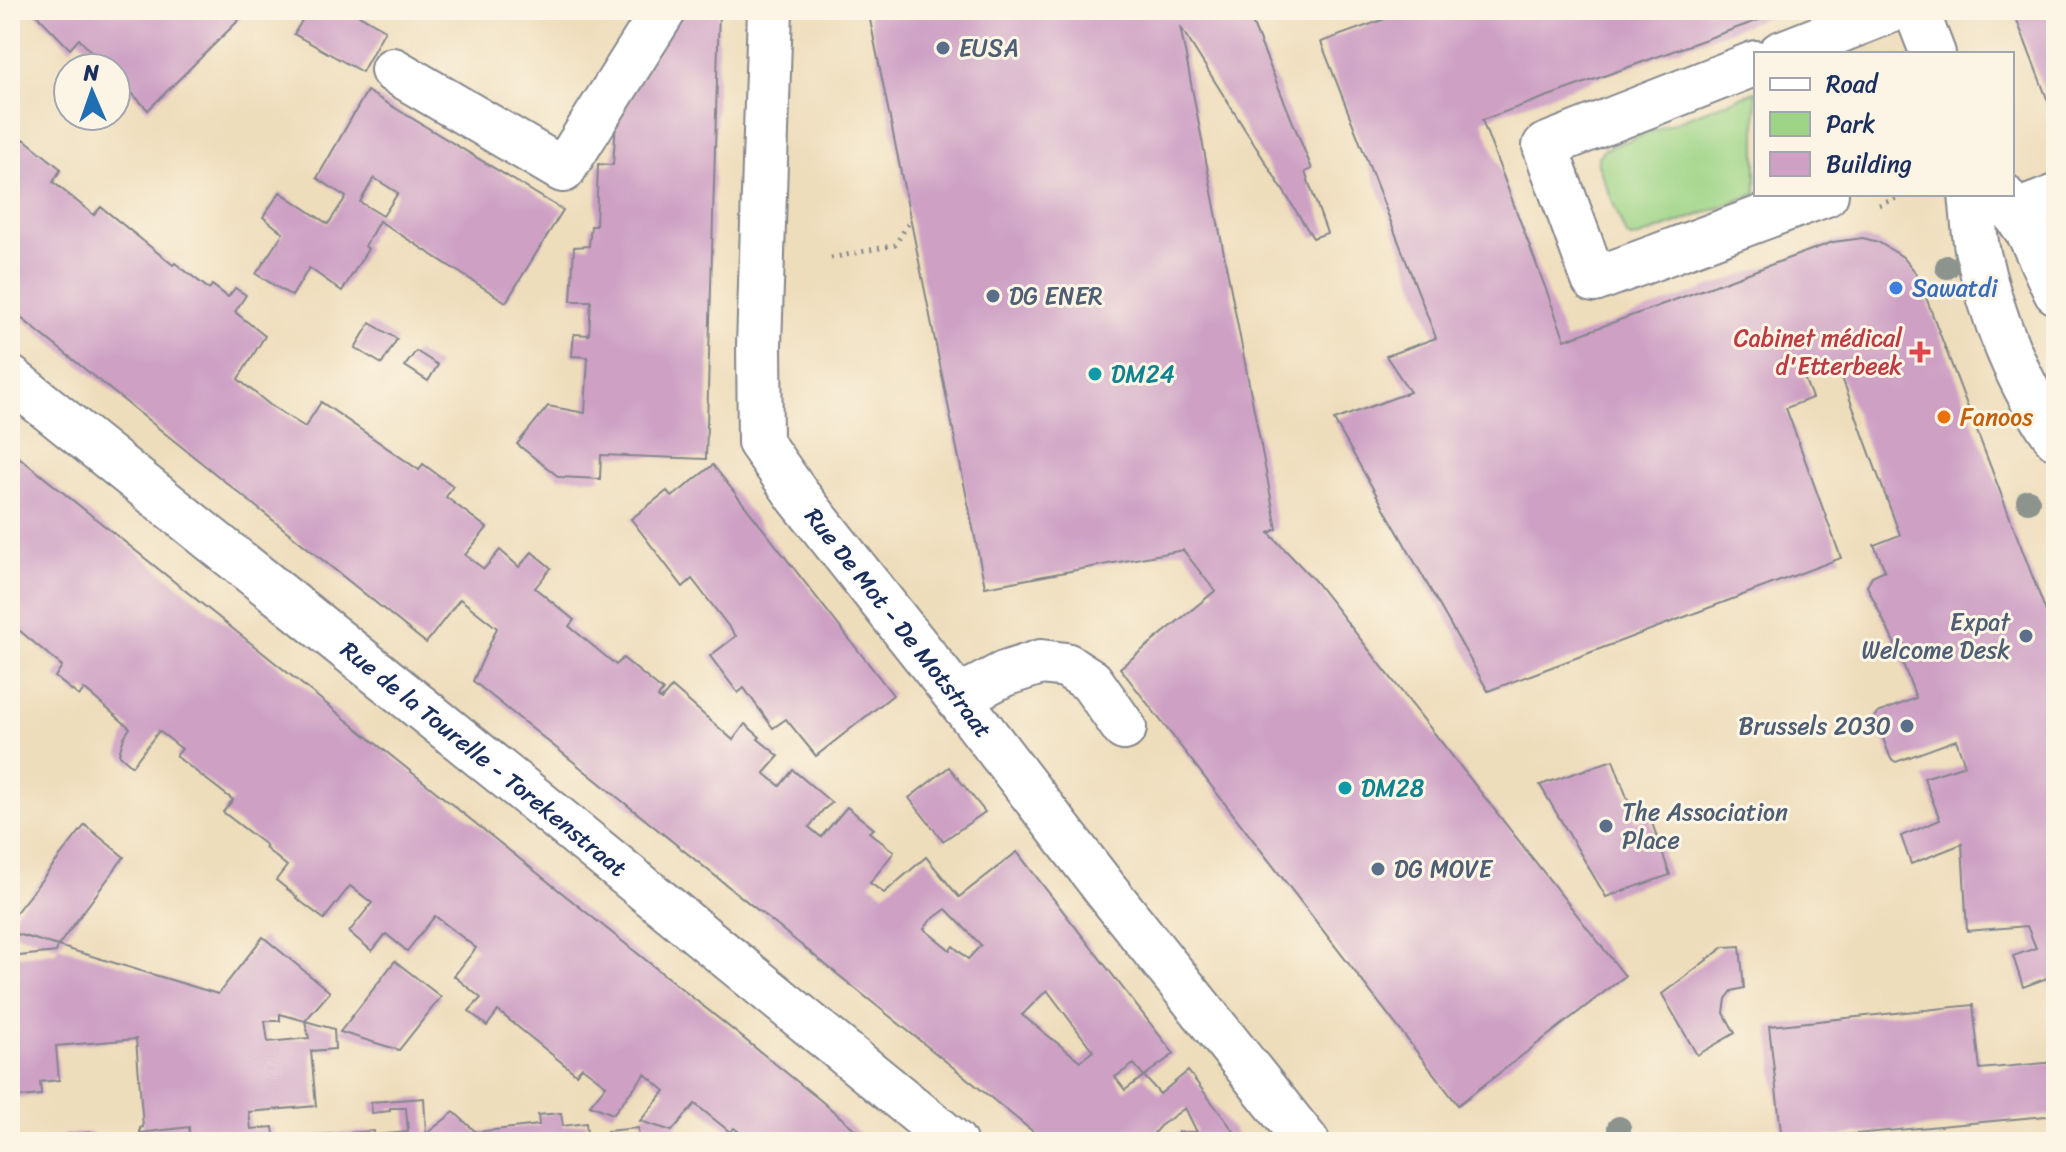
<svg xmlns="http://www.w3.org/2000/svg" width="2066" height="1152" viewBox="0 0 2066 1152" font-family="Sriracha,sans-serif">
	<style>
		.green { fill: #9ed486; stroke: #5c8272; stroke-width: 2 }
		.building { fill: #cda0c4; fill-rule: evenodd }
		.lines { fill: none; stroke-linecap: round; stroke-linejoin: round }
		.minor-casing { stroke: #84868c; stroke-width: 48 }
		.path { stroke: #84868c; stroke-width: 5; stroke-dasharray: 2 6; stroke-linecap: butt }
		.minor { stroke: #fff; stroke-width: 44 }
		.tree { fill: #8c948d }
		.service-dot { fill: #5c6f8a; stroke: #fcf5e5; stroke-width: 3 }
		.shop-dot { fill: #3f7fe0; stroke: #fcf5e5; stroke-width: 3 }
		.health-dot { fill: #e0444e; stroke: #fcf5e5; stroke-width: 3 }
		.culture-dot { fill: #0f9aa8; stroke: #fcf5e5; stroke-width: 3 }
		.food-dot { fill: #e8710a; stroke: #fcf5e5; stroke-width: 3 }
		.labels { text-anchor: middle; stroke-width: 6; stroke-linejoin: round; paint-order: stroke }
		.service-label { font-size: 24px; fill: #4e5e75; stroke: #fcf5e5; text-anchor: start }
		.shop-label { font-size: 24px; fill: #366cbe; stroke: #fcf5e5; text-anchor: start }
		.health-label { font-size: 24px; fill: #be3a42; stroke: #fcf5e5; text-anchor: end }
		.culture-label { font-size: 24px; fill: #0d838f; stroke: #fcf5e5; text-anchor: start }
		.food-label { font-size: 24px; fill: #c56008; stroke: #fcf5e5; text-anchor: start }
		.street-label { font-size: 24px; fill: #1b2f5e; stroke: #fcf5e5 }
	</style>
	<rect width="100%" height="100%" fill="#fcf5e5"/>
	<filter id="ink" filterUnits="userSpaceOnUse"><feTurbulence type="fractalNoise" baseFrequency=".0125" numOctaves="2"/><feDisplacementMap in="SourceGraphic" scale="16" xChannelSelector="R" yChannelSelector="G"/><feConvolveMatrix kernelMatrix="1 2 1 2 8 2 1 2 1" color-interpolation-filters="sRGB"/></filter>
	<filter id="wash" filterUnits="userSpaceOnUse"><feTurbulence type="fractalNoise" baseFrequency=".006" numOctaves="4" result="noise"/><feDisplacementMap in="SourceGraphic" scale="32" xChannelSelector="R" yChannelSelector="G"/><feGaussianBlur stdDeviation="1.8" result="paint"/><feColorMatrix in="noise" values="0 0 0 0 0 0 0 0 0 0 0 0 0 0 0 0 0 1.4 0 .05"/><feComposite in="paint" operator="in"/></filter>
	<g filter="url(#wash)">
		<rect width="100%" height="100%" fill="#edb"/>
		<polygon class="green" points="1756,91 1756,194 1639,237 1631,238 1626,235 1598,165 1598,157 1603,150"/>
		<g id="blocks">
			<g class="building">
				<polygon points="32,10 249,10 148,110 129,90 123,97 116,90 116,68 107,68 79,39 70,49"/>
				<polygon points="308,10 350,10 385,30 362,72 294,34"/>
				<polygon points="680,10 719,10 706,459 601,455 600,479 559,477 517,444 548,406 585,413 588,357 572,356 574,334 589,335 591,301 571,301 574,247 589,246 591,226 596,226 598,164 613,165 616,122"/>
				<polygon points="868,10 1247,10 1312,169 1305,172 1327,233 1313,238 1180,26 1277,529 1269,533 1314,580 1625,976 1458,1105 1120,668 1215,591 1183,550 985,587"/>
				<polygon points="1410,10 1781,10 1767,17 1482,120 1565,340 1833,242 1863,238 1878,242 1903,257 1913,269 1920,282 2056,638 2056,1001 2047,978 2023,987 2013,956 2036,948 2027,926 1967,931 1962,844 1911,864 1901,836 1940,820 1924,778 1965,765 1956,740 1896,762 1891,759 1875,717 1878,713 1916,698 1898,651 1867,586 1872,576 1885,570 1874,545 1900,535 1841,375 1815,362 1800,367 1812,398 1786,408 1841,558 1488,691 1334,420 1410,392 1386,356 1436,338 1321,42"/>
				<polygon points="2013,10 2056,10 2056,122"/>
				<path d="M367,91L563,210L506,302L379,221L365,246L368,249L342,291L309,268L292,296L256,274L283,233L263,217L280,192L328,224L346,197L317,178ZM374,178L398,193L383,216L360,202Z"/>
				<path d="M10,137L18,144L24,139L61,169L53,182L94,215L101,207L173,265L175,263L209,289L212,285L228,297L235,288L246,295L235,312L265,336L238,379L270,405L305,427L321,402L419,470L423,464L453,486L446,497L487,528L465,555L484,569L500,550L519,567L532,552L551,568L535,588L574,620L569,626L616,665L623,658L663,691L658,697L661,700L672,687L733,740L745,724L760,737L758,739L779,756L764,773L780,786L793,770L832,803L823,810L809,827L821,837L847,807L874,829L869,832L894,852L870,883L884,893L926,857L959,897L1017,852L1174,1054L1144,1076L1134,1064L1115,1077L1125,1090L1144,1076L1160,1094L1188,1071L1242,1142H1046L473,681L497,628L460,599L426,643L10,309ZM946,909L981,945L968,959L953,946L950,950L924,929L930,921ZM1047,990L1093,1051L1080,1061L1022,1015ZM1185,1108L1197,1132H1178V1137L1161,1139L1154,1133L1160,1126Z"/>
				<polygon points="370,323 397,339 382,364 355,348"/>
				<polygon points="416,351 438,365 428,381 405,366"/>
				<polygon points="10,450 819,1099 870,1142 752,1142 734,1128 730,1132 695,1104 672,1131 640,1121 665,1091 645,1074 613,1114 590,1105 606,1085 582,1067 576,1074 498,1011 487,1026 469,1011 481,998 454,976 476,948 435,916 407,951 386,934 372,951 349,932 372,903 350,886 324,919 296,898 297,897 276,880 287,866 265,848 267,846 223,812 233,800 176,756 182,749 159,731 132,766 119,754 124,737 130,728 84,689 79,696 55,677 62,666 14,626 10,630"/>
				<polygon points="713,465 893,695 816,756 786,719 773,728 744,688 738,693 710,656 736,636 692,579 683,587 631,519 667,491 672,497"/>
				<polygon points="1613,760 1636,822 1650,817 1670,875 1606,897 1540,785"/>
				<polygon points="949,767 985,812 943,841 909,798"/>
				<path d="M85,825L124,857L58,946L218,994L263,937L330,992L305,1021L334,1029L335,1049L311,1051L316,1106L249,1112L251,1129L273,1127L275,1142H190L189,1127L140,1133V1128L143,1127L136,1039L56,1046L59,1080L40,1082L41,1095L10,1098V957L56,952L58,946L10,932V920ZM280,1014L305,1021L309,1038L268,1042L265,1021H280Z"/>
				<polygon points="1740,946 1744,988 1732,991 1726,999 1724,1013 1735,1033 1697,1055 1662,994 1724,947"/>
				<polygon points="395,961 441,997 399,1050 340,1032"/>
				<polygon points="1973,1005 1980,1069 2056,1062 2056,1115 1782,1141 1769,1026"/>
				<polygon points="424,1098 426,1134 454,1112 476,1132 539,1125 538,1115 561,1113 563,1126 586,1123 588,1142 318,1142 317,1135 374,1131 374,1135 408,1132 406,1108 390,1108 390,1111 372,1113 371,1102"/>
				<polygon points="638,1128 639,1142 609,1142 607,1131"/>
				<polygon points="92,1132 93,1142 63,1142 63,1135"/>
			</g>
		</g>
	</g>
	<g filter="url(#ink)">
		<use href="#blocks" fill-opacity="0" stroke="#84868c" stroke-width="2"/>
		<g class="lines">
			<defs>
				<g id="minor">
					<path id="s1" d="M770,10L759,346L760,442L798,496L958,698L1106,890L1307,1142"/>
					<polyline points="1916,10 1933,54"/>
					<polyline points="1780,54 1892,10"/>
					<polyline points="1756,63 1545,146 1594,280 1826,194"/>
					<polyline points="393,70 563,170 664,10"/>
					<path d="M1971,194C1973,212 1974,232 1977,249C1991,314 2017,383 2056,437"/>
					<polyline points="2001,194 2029,233 2056,292"/>
					<polyline points="2014,213 2056,197"/>
					<path id="s2" d="M10,378L522,789L954,1142"/>
					<polyline points="958,698 1004,674 1041,662 1066,665 1091,681 1124,728"/>
				</g>
			</defs>
			<use href="#minor" class="minor-casing"/>
			<g class="path">
				<polyline points="1879,205 1904,195"/>
				<polyline points="831,258 895,245 911,219"/>
			</g>
			<use href="#minor" class="minor"/>
		</g>
		<g class="tree">
			<circle cx="1947" cy="267" r="12"/>
			<circle cx="2028" cy="501" r="12"/>
			<circle cx="1619" cy="1128" r="12"/>
		</g>
	</g>
	<g class="service-dot">
		<circle cx="943" cy="48" r="8"/>
		<circle cx="993" cy="296" r="8"/>
		<circle cx="2026" cy="636" r="8"/>
		<circle cx="1907" cy="726" r="8"/>
		<circle cx="1606" cy="826" r="8"/>
		<circle cx="1378" cy="869" r="8"/>
	</g>
	<circle class="shop-dot" cx="1896" cy="288" r="8"/>
	<path class="health-dot" d="M1916 340h8v8h8v8h-8v8h-8v-8h-8v-8h8z"/>
	<g class="culture-dot">
		<circle cx="1095" cy="374" r="8"/>
		<circle cx="1345" cy="788" r="8"/>
	</g>
	<circle class="food-dot" cx="1944" cy="417" r="8"/>
	<g class="labels">
		<g class="service-label">
			<text x="959" y="56">EUSA</text>
			<text x="1009" y="304">DG ENER</text>
			<text x="2010" y="630" text-anchor="end">Expat<tspan x="2010" dy="28">Welcome Desk</tspan></text>
			<text x="1891" y="734" text-anchor="end">Brussels 2030</text>
			<text x="1622" y="820">The Association<tspan x="1622" dy="28">Place</tspan></text>
			<text x="1394" y="877">DG MOVE</text>
		</g>
		<g class="shop-label">
			<text x="1912" y="296">Sawatdi</text>
		</g>
		<g class="health-label">
			<text x="1902" y="346">Cabinet médical<tspan x="1902" dy="28">d'Etterbeek</tspan></text>
		</g>
		<g class="culture-label">
			<text x="1111" y="382">DM24</text>
			<text x="1361" y="796">DM28</text>
		</g>
		<g class="food-label">
			<text x="1960" y="425">Fanoos</text>
		</g>
		<g class="street-label">
			<text dy="8" stroke="none"><textPath href="#s1" startOffset="660">Rue De Mot - De Motstraat</textPath></text>
			<text dy="8" stroke="none"><textPath href="#s2" startOffset="608">Rue de la Tourelle - Torekenstraat</textPath></text>
		</g>
	</g>
	<rect width="2066" height="1152" fill="none" stroke="#fcf5e5" stroke-width="40"/>
	<rect x="1754" y="52" width="260" height="144" fill="#fcf5e5" stroke="#a2a6af" stroke-width="2"/>
	<rect x="1770" y="78" width="40" height="12" fill="#ffffff" stroke="#a2a6af" stroke-width="2"/>
	<text x="1826" y="92" font-size="24" fill="#1b2f5e">Road</text>
	<rect x="1770" y="112" width="40" height="24" fill="#9ed486" stroke="#a2a6af" stroke-width="2"/>
	<text x="1826" y="132" font-size="24" fill="#1b2f5e">Park</text>
	<rect x="1770" y="152" width="40" height="24" fill="#cda0c4" stroke="#a2a6af" stroke-width="2"/>
	<text x="1826" y="172" font-size="24" fill="#1b2f5e">Building</text>
	<g transform="translate(92 92) rotate(358)"><circle r="38" fill="#fcf5e5" stroke="#a2a6af" stroke-width="2"/>
	<path d="M0-6L14 30L0 20L-14 30Z" fill="#1f6fb2"/>
	<text y="-12" font-size="22" font-weight="bold" text-anchor="middle" fill="#1b2f5e">N</text>
	</g>
</svg>
